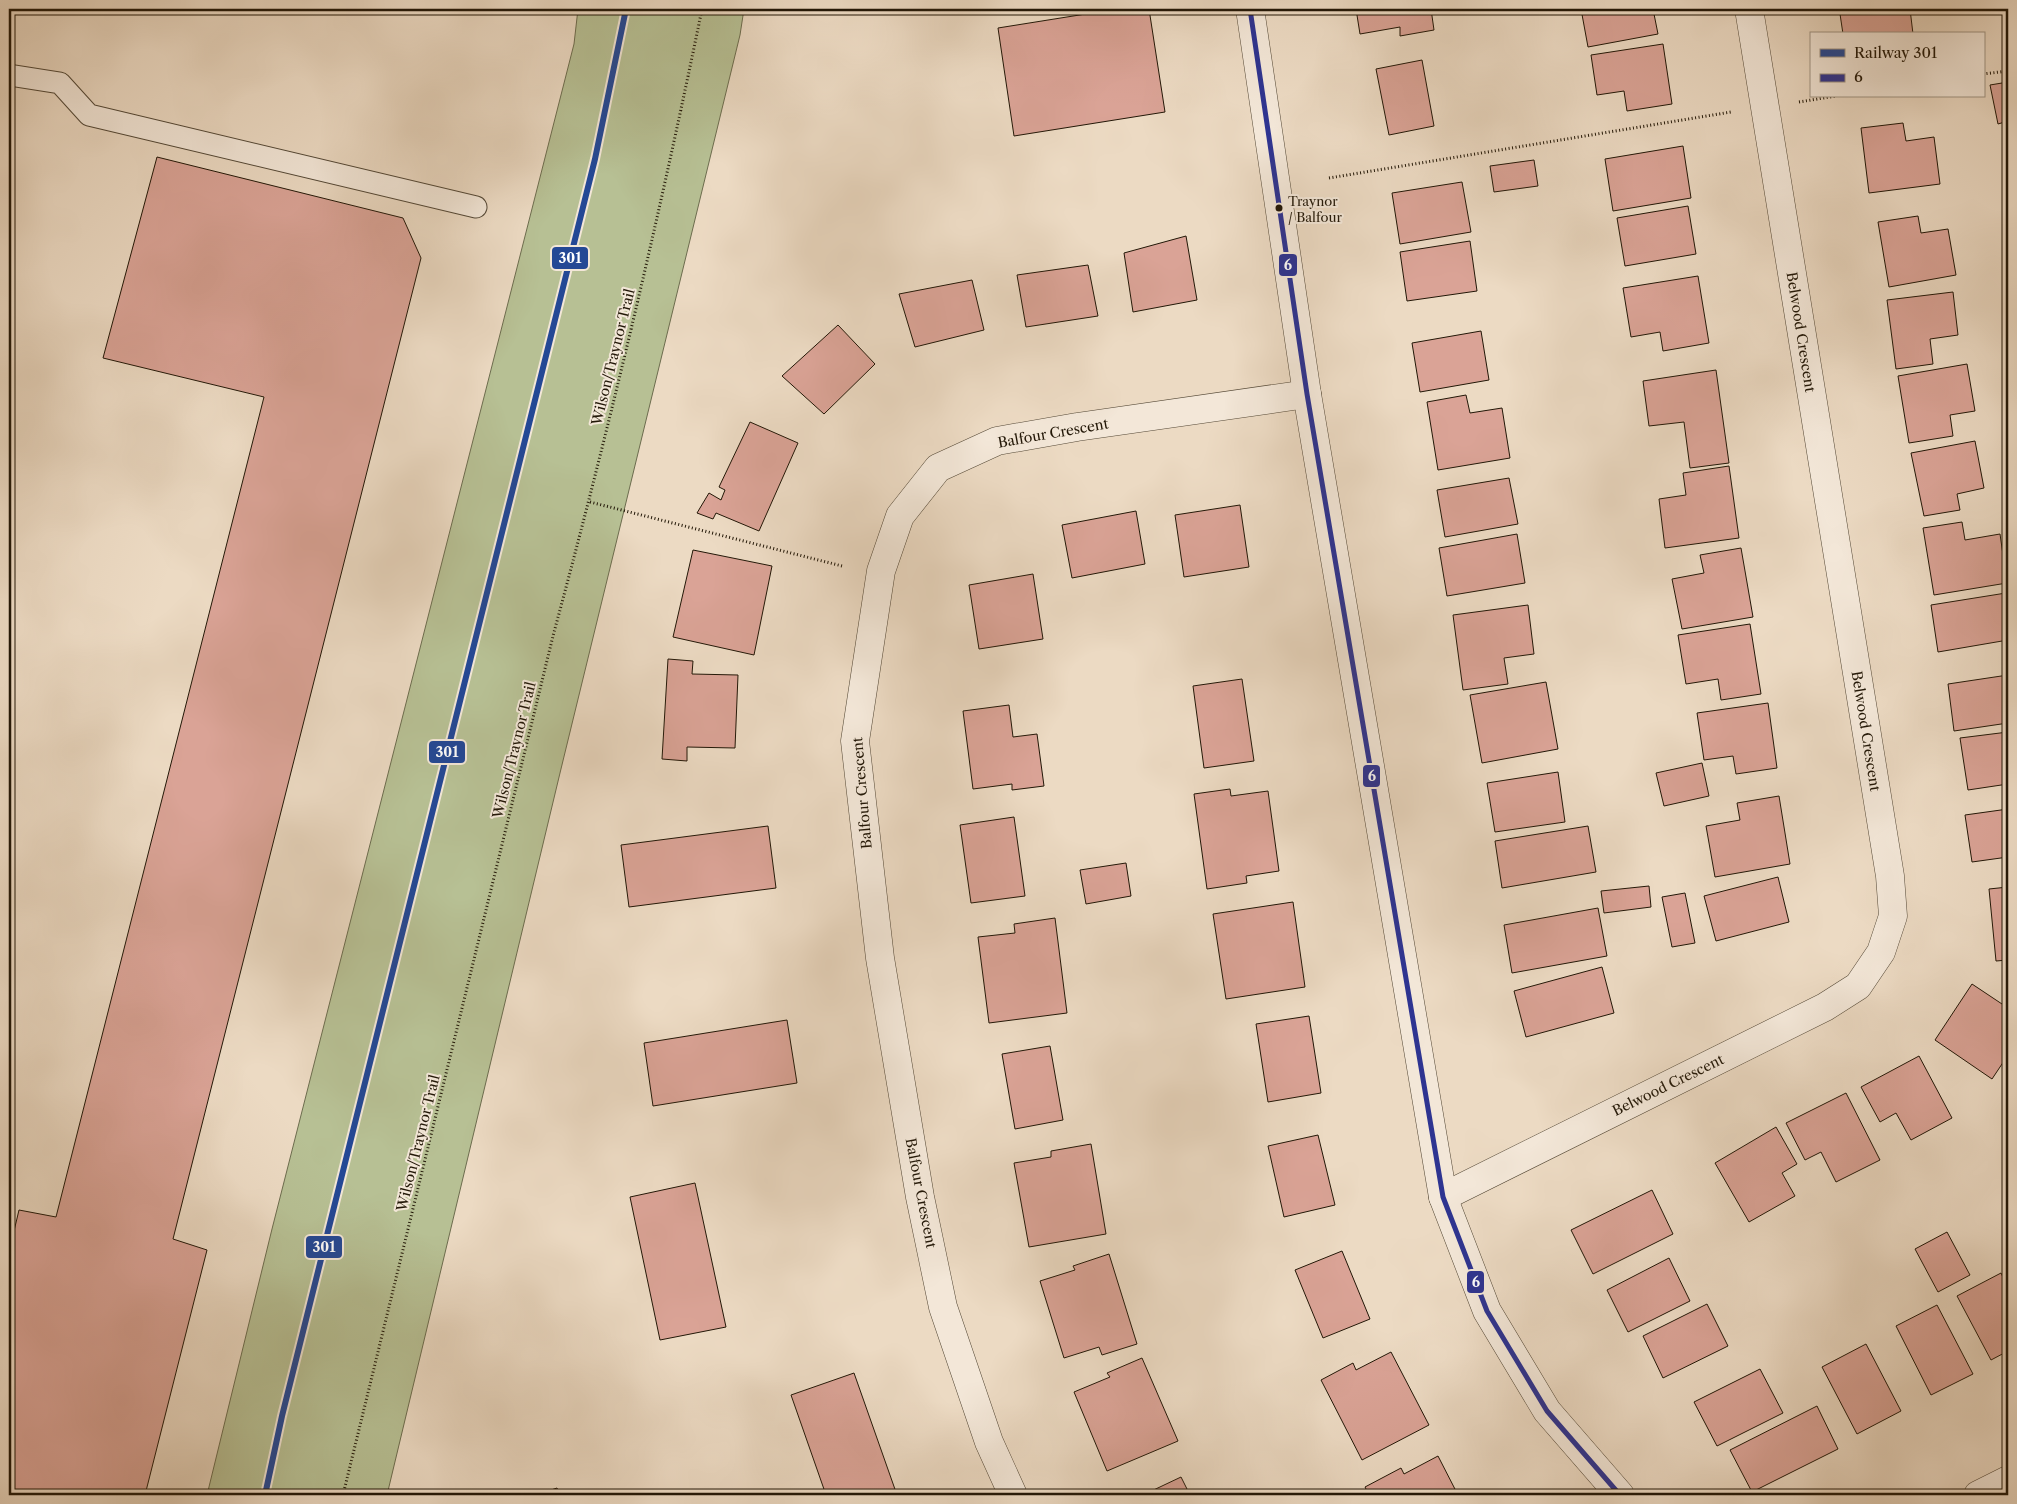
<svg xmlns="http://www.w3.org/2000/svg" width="2017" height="1504" viewBox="0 0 2017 1504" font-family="'Libre Caslon Text',serif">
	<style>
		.green { fill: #b7c094; stroke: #6c6c4e }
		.building { fill: #daa396; stroke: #221707 }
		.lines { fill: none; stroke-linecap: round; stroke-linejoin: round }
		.service-casing { stroke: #544836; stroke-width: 23 }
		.minor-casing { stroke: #544836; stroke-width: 29 }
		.tertiary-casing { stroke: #544836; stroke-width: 29 }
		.path { stroke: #221707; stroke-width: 3; stroke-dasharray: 1 2.5; stroke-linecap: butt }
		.service { stroke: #f3e7d8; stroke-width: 21 }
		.minor { stroke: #f3e7d8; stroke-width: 28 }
		.tertiary { stroke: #f3e7d8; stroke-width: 28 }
		.bus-1-casing { stroke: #f3e7d8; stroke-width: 9 }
		.bus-1 { stroke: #2e3491; stroke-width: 5 }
		.rail-1-casing { stroke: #f3e7d8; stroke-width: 10 }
		.rail-1 { stroke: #244895; stroke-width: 6 }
		.bus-dot { fill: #221707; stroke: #f3e7d8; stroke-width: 2 }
		.labels { text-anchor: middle; stroke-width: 4; stroke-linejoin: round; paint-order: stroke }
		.bus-label { font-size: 13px; fill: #221707; stroke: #f3e7d8; text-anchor: start }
		.street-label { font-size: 14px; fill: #221707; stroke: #f3e7d8 }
		.line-badge { stroke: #f3e7d8; stroke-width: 2 }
		.badge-label { font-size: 14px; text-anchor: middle; font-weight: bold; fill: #fff }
	</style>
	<rect width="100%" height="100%" fill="#ecdac3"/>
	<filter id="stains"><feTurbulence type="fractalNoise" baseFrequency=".004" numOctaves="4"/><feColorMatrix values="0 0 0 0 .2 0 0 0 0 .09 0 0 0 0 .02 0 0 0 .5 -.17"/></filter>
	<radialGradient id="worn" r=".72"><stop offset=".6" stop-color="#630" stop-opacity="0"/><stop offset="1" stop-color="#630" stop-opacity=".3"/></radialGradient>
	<polygon class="green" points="578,9 744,9 740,35 560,773 387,1495 207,1495 272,1229 574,44"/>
	<g class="building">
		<polygon points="1117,9 1149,9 1165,112 1014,136 998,28"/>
		<polygon points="1356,9 1431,9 1434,30 1400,36 1400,27 1360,34"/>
		<polygon points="1581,9 1653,9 1658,34 1588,47"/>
		<polygon points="1879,9 1910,9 1913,34 1843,34 1840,14"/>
		<polygon points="1663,44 1672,104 1627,111 1624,91 1597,95 1591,55"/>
		<polygon points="1422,60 1434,126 1389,135 1376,69"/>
		<polygon points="2008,82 2008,121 1998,124 1990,85"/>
		<polygon points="1903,123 1906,141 1934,137 1940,184 1869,193 1861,128"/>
		<polygon points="1683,146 1691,198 1613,211 1605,159"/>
		<polygon points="157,157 403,218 421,258 173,1239 207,1250 145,1495 9,1495 9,1252 19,1210 56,1217 264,397 103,358"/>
		<polygon points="1534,160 1538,186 1494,192 1490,166"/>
		<polygon points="1462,182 1471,232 1400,244 1392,193"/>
		<polygon points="1688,206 1696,254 1625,266 1617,218"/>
		<polygon points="1918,216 1921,233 1948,229 1956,275 1889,287 1878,222"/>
		<polygon points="1186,236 1197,300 1133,312 1124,253"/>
		<polygon points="1470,241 1477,291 1407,301 1400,252"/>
		<polygon points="1088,265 1098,316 1026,327 1017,275"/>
		<polygon points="1698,276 1709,343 1663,351 1660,332 1631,337 1623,288"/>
		<polygon points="972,280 984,330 915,347 899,294"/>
		<polygon points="1953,292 1958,335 1930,339 1933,364 1896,369 1887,300"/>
		<polygon points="838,325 875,364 824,414 782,376"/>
		<polygon points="1481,331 1489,380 1420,392 1412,343"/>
		<polygon points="1967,364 1975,411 1950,415 1953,436 1909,443 1898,376"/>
		<polygon points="1716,370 1729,463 1690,468 1684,422 1649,426 1643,381"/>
		<polygon points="1466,395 1470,413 1502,408 1510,458 1438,470 1427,402"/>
		<polygon points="750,422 798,443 759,531 716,513 713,519 697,513 709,493 721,500 725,490 719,487"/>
		<polygon points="1975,441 1984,488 1957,494 1960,510 1924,516 1911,453"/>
		<polygon points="1729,466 1739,538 1665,548 1659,499 1686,495 1683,473"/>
		<polygon points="1509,478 1518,524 1445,537 1437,490"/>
		<polygon points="1240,505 1249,567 1184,577 1175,515"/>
		<polygon points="1136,511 1145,564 1072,578 1062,525"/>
		<polygon points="1962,522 1965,540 2000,534 2007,583 1934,595 1923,528"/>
		<polygon points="1517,534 1525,583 1447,596 1439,548"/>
		<polygon points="1741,548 1753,617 1682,629 1672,579 1704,573 1700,555"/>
		<polygon points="693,550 772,566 754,655 673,637"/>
		<polygon points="1033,574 1043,639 979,649 969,585"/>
		<polygon points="2006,593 2008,609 2008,640 1938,652 1931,605"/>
		<polygon points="1528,605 1534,654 1504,658 1508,684 1463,690 1453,615"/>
		<polygon points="1750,624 1761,694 1721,700 1718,679 1686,684 1678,635"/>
		<polygon points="668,659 693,661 692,674 738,675 735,748 687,747 687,761 662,759"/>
		<polygon points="2008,675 2008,723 1954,731 1948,684"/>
		<polygon points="1242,679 1254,761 1204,768 1193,686"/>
		<polygon points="1546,682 1558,749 1482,763 1470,695"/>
		<polygon points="1768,703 1777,768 1736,774 1733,756 1704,760 1697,713"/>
		<polygon points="1009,705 1013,737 1037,734 1044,786 1012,790 1012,784 973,789 963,711"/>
		<polygon points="2008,732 2008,784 1968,790 1960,738"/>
		<polygon points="1702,763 1709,796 1664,806 1656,773"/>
		<polygon points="1558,772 1565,822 1495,832 1487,783"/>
		<polygon points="1230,789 1231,796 1268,791 1279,871 1246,876 1247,883 1207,889 1194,794"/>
		<polygon points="1779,796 1790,864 1715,877 1706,826 1740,820 1737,803"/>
		<polygon points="2008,809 2008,857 1972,862 1965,815"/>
		<polygon points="1014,817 1025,896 971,903 960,825"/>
		<polygon points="768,826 776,888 629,907 621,845"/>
		<polygon points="1588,826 1596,872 1502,888 1495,841"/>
		<polygon points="1126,863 1131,896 1086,904 1080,870"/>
		<polygon points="1778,877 1789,922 1716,941 1704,896"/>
		<polygon points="1649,886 1651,907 1604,913 1601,891"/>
		<polygon points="2008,887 2008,960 1996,961 1989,889"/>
		<polygon points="1685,893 1695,943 1672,947 1662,897"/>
		<polygon points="1293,902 1305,987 1226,999 1213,914"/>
		<polygon points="1598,908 1607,956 1512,973 1504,925"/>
		<polygon points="1055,918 1067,1013 989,1023 978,937 1015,933 1014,924"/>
		<polygon points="1602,967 1614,1013 1526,1037 1514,991"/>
		<polygon points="1972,984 2008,1008 2008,1055 1992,1079 1935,1040"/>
		<polygon points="1309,1016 1321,1093 1268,1102 1256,1024"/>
		<polygon points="787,1020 797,1083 653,1106 644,1043"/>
		<polygon points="1050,1046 1063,1120 1015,1129 1002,1054"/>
		<polygon points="1919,1056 1952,1118 1911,1140 1896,1113 1880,1122 1861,1087"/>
		<polygon points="1846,1093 1880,1160 1836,1182 1821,1152 1805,1160 1786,1123"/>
		<polygon points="1776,1127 1797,1164 1782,1173 1795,1196 1749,1222 1715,1163"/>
		<polygon points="1318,1135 1335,1205 1284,1217 1268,1146"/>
		<polygon points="1091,1144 1106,1234 1029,1247 1014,1163 1051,1157 1051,1151"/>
		<polygon points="695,1183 726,1327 660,1340 630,1197"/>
		<polygon points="1652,1190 1673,1234 1593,1274 1571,1230"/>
		<polygon points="1947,1232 1970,1275 1938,1292 1915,1249"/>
		<polygon points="1342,1251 1370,1319 1323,1338 1295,1270"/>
		<polygon points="1109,1254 1137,1344 1102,1355 1099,1347 1064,1358 1040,1281 1075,1270 1073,1266"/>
		<polygon points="1669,1258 1690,1301 1628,1332 1607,1290"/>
		<polygon points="2001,1273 2008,1288 2008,1351 1991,1360 1957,1296"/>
		<polygon points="1707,1304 1728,1346 1663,1378 1643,1336"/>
		<polygon points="1937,1305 1973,1374 1931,1395 1896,1326"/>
		<polygon points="1866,1344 1901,1411 1857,1434 1822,1367"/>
		<polygon points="1391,1352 1429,1425 1362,1460 1321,1380 1353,1363 1356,1370"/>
		<polygon points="1142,1358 1178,1441 1107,1471 1074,1392 1110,1377 1107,1373"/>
		<polygon points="1760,1369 1783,1413 1717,1446 1694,1402"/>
		<polygon points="854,1373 897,1495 826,1495 791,1395"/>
		<polygon points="1817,1406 1838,1449 1752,1492 1730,1450"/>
		<polygon points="1438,1456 1458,1495 1369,1495 1365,1487 1401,1468 1404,1474"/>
		<polygon points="1181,1477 1190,1495 1143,1495"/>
		<polygon points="557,1488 560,1495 536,1495"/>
	</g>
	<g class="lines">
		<defs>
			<polyline id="service" points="9,75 60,83 89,115 476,207"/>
			<g id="minor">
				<polyline points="1250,9 1307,394 1443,1197 1487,1311 1547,1411 1620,1495"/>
				<polyline points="1443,1197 1825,1007 1858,986 1881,952 1893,916 1890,876 1749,9"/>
				<polyline points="1013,1495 989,1442 943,1307 920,1197 880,958 855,741 881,571 900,516 938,468 997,441 1077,427 1307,394"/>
			</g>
			<polyline id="tertiary" points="1978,1495 2008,1480"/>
		</defs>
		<use href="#service" class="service-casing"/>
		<use href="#minor" class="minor-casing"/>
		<use href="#tertiary" class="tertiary-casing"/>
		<g class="path">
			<polyline points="1983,74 2008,71"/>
			<polyline points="1799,102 1836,96"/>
			<polyline points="1329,178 1731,112"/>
			<polyline points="590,502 842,566"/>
			<path d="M343,1495L553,636C609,429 659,219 702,9"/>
		</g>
		<use href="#service" class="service"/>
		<use href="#minor" class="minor"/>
		<use href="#tertiary" class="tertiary"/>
		<defs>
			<polyline id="bus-1" points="1250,9 1307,394 1443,1197 1487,1311 1547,1411 1620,1495"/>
		</defs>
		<use href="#bus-1" class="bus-1-casing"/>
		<use href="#bus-1" class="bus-1"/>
		<defs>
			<polyline id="rail-1" points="265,1495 282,1416 595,159 626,9"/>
		</defs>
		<use href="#rail-1" class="rail-1-casing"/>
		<use href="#rail-1" class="rail-1"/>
	</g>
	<circle class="bus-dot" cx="1279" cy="208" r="4.5"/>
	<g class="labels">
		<g class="bus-label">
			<text x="1288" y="206">Traynor<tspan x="1288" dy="16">/ Balfour</tspan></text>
		</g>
		<g class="street-label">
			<text transform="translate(1801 332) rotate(81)" y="5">Belwood Crescent</text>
			<text transform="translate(613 357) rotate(-76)" y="5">Wilson/Traynor Trail</text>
			<text transform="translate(1053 433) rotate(-10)" y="5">Balfour Crescent</text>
			<text transform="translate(1866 731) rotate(81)" y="5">Belwood Crescent</text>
			<text transform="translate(514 750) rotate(-76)" y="5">Wilson/Traynor Trail</text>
			<text transform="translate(862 793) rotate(-95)" y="5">Balfour Crescent</text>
			<text transform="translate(1668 1085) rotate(-26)" y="5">Belwood Crescent</text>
			<text transform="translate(418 1143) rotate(-76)" y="5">Wilson/Traynor Trail</text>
			<text transform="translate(921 1193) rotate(79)" y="5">Balfour Crescent</text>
		</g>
	</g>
	<g class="line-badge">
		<rect x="551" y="246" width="38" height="24" rx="5" fill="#244895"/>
		<rect x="1278" y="253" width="20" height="24" rx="5" fill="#2e3491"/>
		<rect x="428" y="740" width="38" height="24" rx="5" fill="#244895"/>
		<rect x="1362" y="764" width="19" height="24" rx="5" fill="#2e3491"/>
		<rect x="305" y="1235" width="38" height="24" rx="5" fill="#244895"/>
		<rect x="1466" y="1270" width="19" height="24" rx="5" fill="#2e3491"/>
	</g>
	<g class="badge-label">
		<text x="570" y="263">301</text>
		<text x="1288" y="270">6</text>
		<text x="447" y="757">301</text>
		<text x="1372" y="781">6</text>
		<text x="324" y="1252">301</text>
		<text x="1476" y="1287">6</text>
	</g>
	<rect width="2017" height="1504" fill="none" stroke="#ecdac3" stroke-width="30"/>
	<rect x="10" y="10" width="1997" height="1484" fill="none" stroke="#221707" stroke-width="2.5"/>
	<rect x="15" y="15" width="1987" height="1474" fill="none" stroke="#221707"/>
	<rect x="1810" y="32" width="175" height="65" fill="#f3e7d8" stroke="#9f9484"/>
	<rect x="1820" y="49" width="25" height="8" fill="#244895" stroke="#9f9484"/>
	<text x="1854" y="58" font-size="15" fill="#221707">Railway 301</text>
	<rect x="1820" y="74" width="25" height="8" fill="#2e3491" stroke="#9f9484"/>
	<text x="1854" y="82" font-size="15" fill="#221707">6</text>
	<rect width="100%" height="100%" filter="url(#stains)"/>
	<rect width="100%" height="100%" fill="url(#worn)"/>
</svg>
